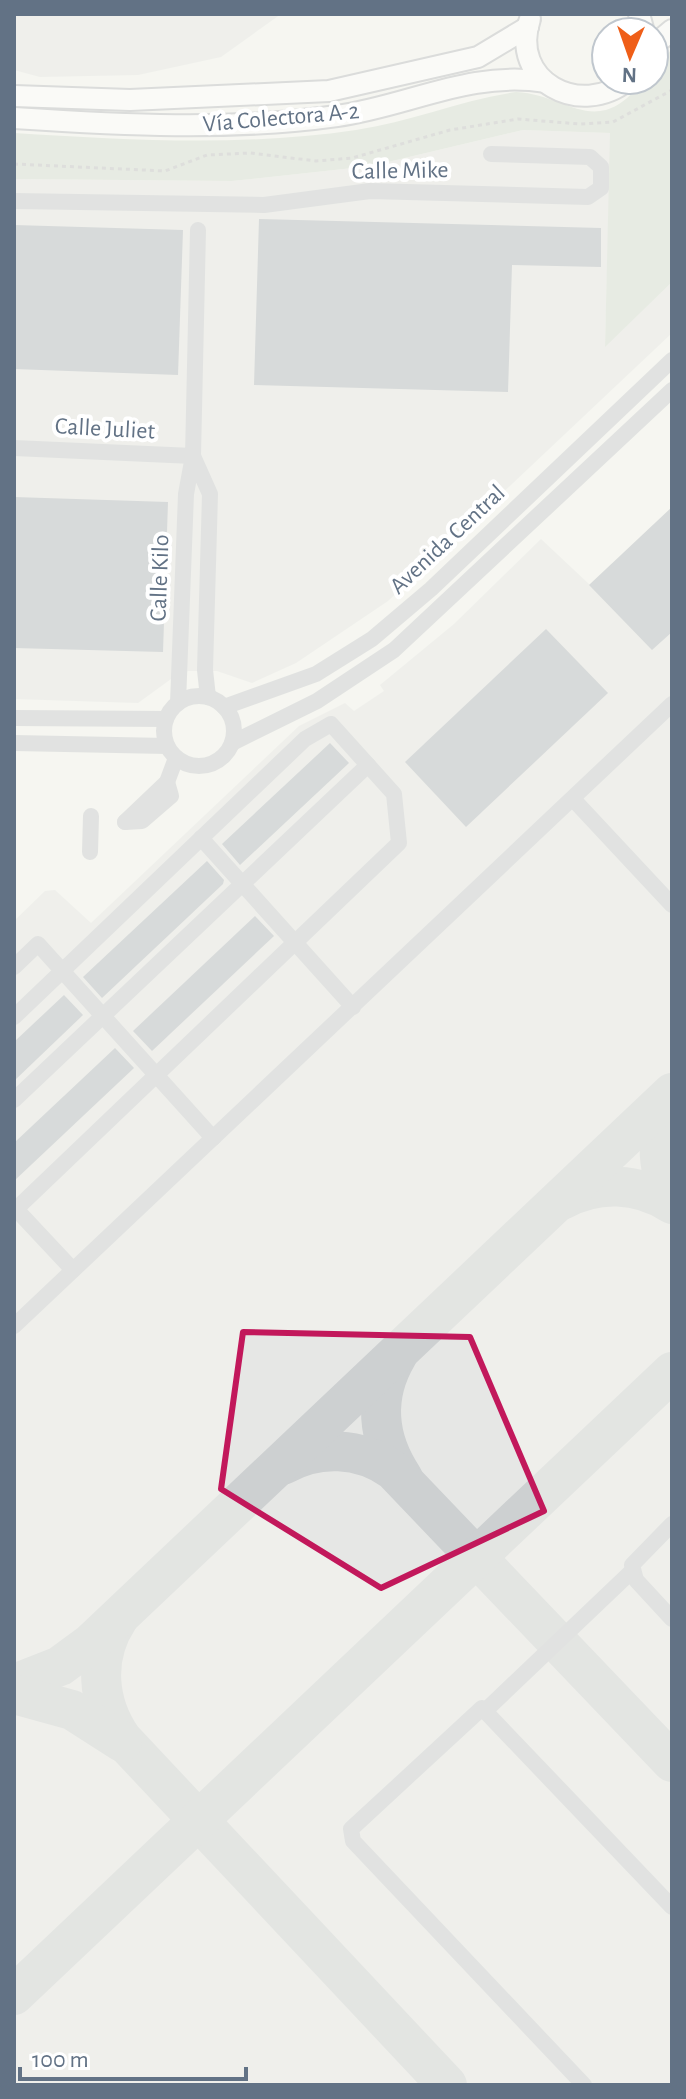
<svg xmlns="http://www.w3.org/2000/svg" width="686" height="2099" viewBox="0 0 686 2099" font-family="'Alegreya Sans',sans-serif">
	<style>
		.built { fill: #e6e7e5 }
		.green { fill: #d5ded2 }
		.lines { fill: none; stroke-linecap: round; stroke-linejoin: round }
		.taxiway { stroke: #cdd0d1; stroke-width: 40 }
		.building { fill: #b2b8be }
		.major-casing { stroke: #babdc1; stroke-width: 24 }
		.path { stroke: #c0c2c4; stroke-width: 3; stroke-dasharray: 4 4; stroke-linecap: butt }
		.minor { stroke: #c8cbce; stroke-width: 16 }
		.major { stroke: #fff; stroke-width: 20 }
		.marked { fill: none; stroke: #c2185b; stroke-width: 6; stroke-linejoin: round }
		.labels { text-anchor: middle; stroke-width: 8; stroke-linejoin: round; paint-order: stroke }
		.street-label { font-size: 24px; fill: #627285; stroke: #fff }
	</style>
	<rect width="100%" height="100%" fill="#f5f6f1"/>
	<g class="built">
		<polygon points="14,14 281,14 221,57 138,75 40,77 14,70"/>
		<polygon points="523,130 611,133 605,346 672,282 672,333 388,601 296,663 252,683 217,671 188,671 171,679 138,703 14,699 14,179 232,181 371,166"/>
		<polygon points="672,507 672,2085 14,2085 14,921 45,891 55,890 91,923 299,726 345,703 354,711 384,691 380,685 454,624 541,539 590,585"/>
	</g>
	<path class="green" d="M672,49V282L605,347L610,133L523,130L371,166L232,181L14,179V133C128,140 242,147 356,130C410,122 461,100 516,92C570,95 596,141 644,80H654V68Z"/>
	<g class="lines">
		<g class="taxiway">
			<path d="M672,1099C656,1130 655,1166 672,1197"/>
			<path d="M562,1200C597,1181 638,1182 672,1204"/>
			<path d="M397,1356C373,1397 377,1439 403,1478"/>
			<path d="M283,1465C318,1445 360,1447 393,1470L672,1762"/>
			<path d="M118,1619C93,1657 97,1703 122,1739L447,2085"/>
			<polyline points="14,1684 60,1666 90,1644 672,1093"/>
			<polyline points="14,1694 72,1710 122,1742"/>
			<polyline points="14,1995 672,1372"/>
		</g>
	</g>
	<g class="building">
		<polygon points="259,219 601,228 601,267 512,265 508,392 254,385"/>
		<polygon points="14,225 183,230 178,375 14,369"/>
		<polygon points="14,497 168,502 163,652 14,648"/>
		<polygon points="672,507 672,632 652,650 589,585"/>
		<polygon points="546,629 608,693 466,827 405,762"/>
		<polygon points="330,743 349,763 240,865 222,844"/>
		<polygon points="207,861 224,880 223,884 102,998 83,977"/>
		<polygon points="255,916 274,936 152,1051 133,1031"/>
		<polygon points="64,995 83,1015 14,1081 14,1042"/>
		<polygon points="115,1048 134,1068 14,1181 14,1143"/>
	</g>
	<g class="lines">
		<defs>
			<g id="major">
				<polyline points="639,14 644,32"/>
				<path d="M530,19C509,81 580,119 628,80"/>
				<polyline points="654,45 672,30"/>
				<polyline points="14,96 130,100 329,91 478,57 528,27"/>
				<path d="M14,118C121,125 230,131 337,116C409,106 470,70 545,82"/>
			</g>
		</defs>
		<use href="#major" class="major-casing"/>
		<polyline class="path" points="14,164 165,171 207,155 250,153 316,161 352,158 450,130 518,119 580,124 613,122 672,90"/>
		<g class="minor">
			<polyline points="14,201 264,205 370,191 588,197 601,188 601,167 590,157 491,154"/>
			<polyline points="14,448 193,456 198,230"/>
			<circle cx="199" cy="731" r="35"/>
			<polyline points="178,703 186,494 193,456 210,494 205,670 208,697"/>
			<polyline points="224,707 316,674 372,639 431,589 672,360"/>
			<polyline points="14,718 166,719"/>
			<polyline points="14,743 167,746"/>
			<polyline points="232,743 317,701 394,650 672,390"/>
			<polyline points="573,799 672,905"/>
			<polyline points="125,822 167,782 176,758"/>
			<polyline points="125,822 142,821 171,796 167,782"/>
			<polyline points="201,838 353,1007"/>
			<polyline points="90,852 91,816"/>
			<polyline points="14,967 38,944 213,1138"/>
			<polyline points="14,1017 305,739 331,724 394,794 399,843 14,1211"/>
			<polyline points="14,1100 368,765"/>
			<polyline points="14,1207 73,1270"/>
			<polyline points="14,1326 672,704"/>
			<polyline points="672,1524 632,1565 636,1580 672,1619"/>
			<polyline points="486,1710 632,1571"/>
			<polyline points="584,2085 353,1841 351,1829 482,1708 672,1907"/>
		</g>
		<use href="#major" class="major"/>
	</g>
	<path d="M0 0H686V2099H0ZM243,1332L470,1337L544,1511L381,1588L221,1489Z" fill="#f5f6f1" fill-opacity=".55" fill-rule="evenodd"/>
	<path class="marked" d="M243,1332L470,1337L544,1511L381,1588L221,1489Z"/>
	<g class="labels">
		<g class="street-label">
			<text transform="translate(281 117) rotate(-5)" y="8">Vía Colectora A-2</text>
			<text transform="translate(400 170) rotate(-1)" y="8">Calle Mike</text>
			<text transform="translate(105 428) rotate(3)" y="8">Calle Juliet</text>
			<text transform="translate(447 539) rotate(-43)" y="8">Avenida Central</text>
			<text transform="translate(159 578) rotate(-88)" y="8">Calle Kilo</text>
		</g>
	</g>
	<rect width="686" height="2099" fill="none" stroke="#627285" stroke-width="32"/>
	<g transform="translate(630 56) rotate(182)"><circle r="38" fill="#ffffff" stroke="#c0c7ce" stroke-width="2"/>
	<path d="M0-6L14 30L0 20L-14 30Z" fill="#ef5e18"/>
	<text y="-12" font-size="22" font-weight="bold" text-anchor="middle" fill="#627285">N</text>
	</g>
	<path d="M20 2067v12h226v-12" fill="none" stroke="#627285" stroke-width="4"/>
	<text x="32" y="2067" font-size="24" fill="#627285" stroke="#ffffff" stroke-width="6" paint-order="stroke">100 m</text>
</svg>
